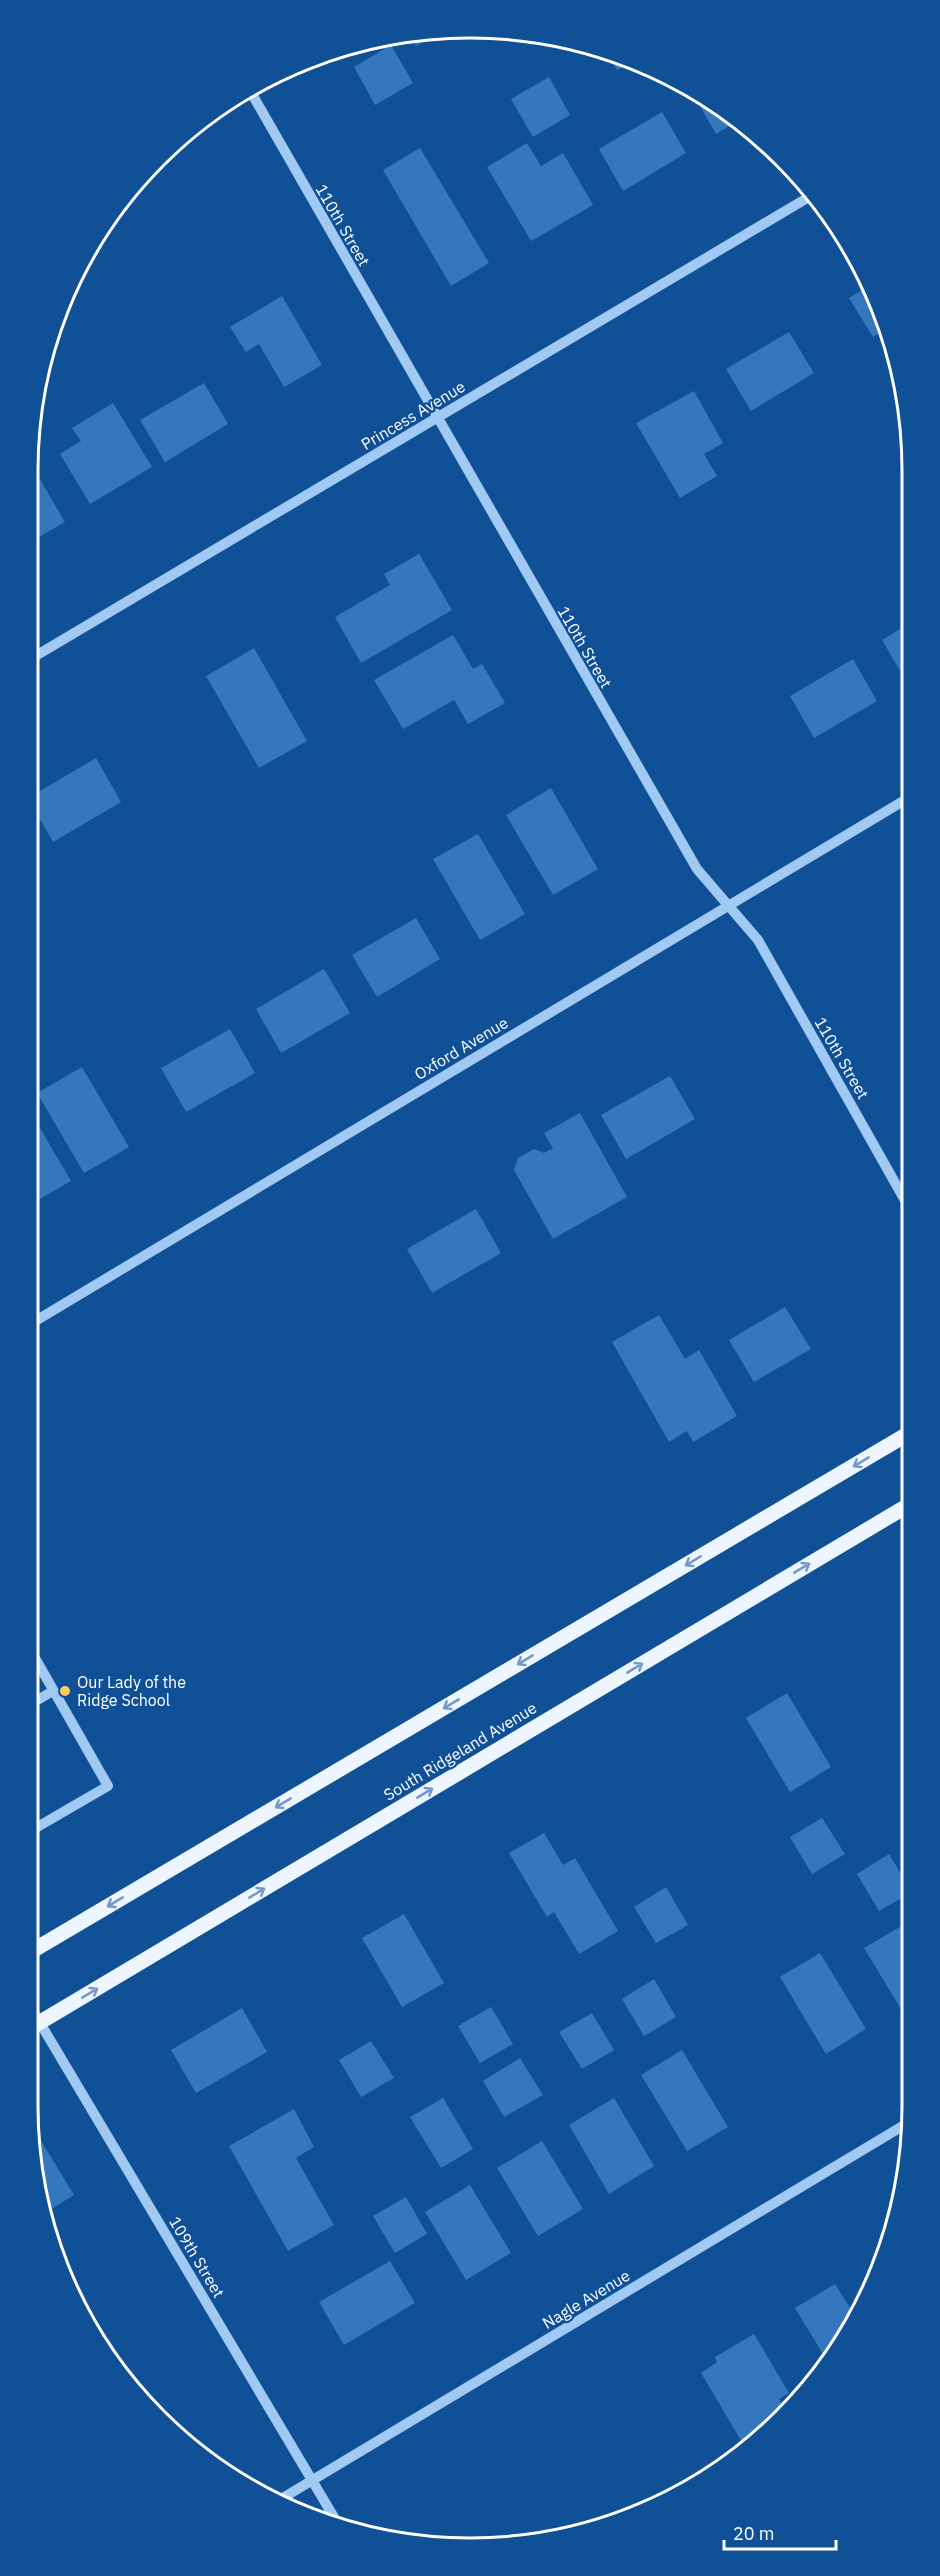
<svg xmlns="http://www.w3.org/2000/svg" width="940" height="2576" viewBox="0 0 940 2576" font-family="'IBM Plex Sans',sans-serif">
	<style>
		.building { fill: #3477bd }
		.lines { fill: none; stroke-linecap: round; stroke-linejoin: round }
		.minor { stroke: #a0c9f4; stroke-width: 10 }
		.major { stroke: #edf5ff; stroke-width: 15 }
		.oneway { stroke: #739ac6 }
		.poi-dot { fill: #ffcb63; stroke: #105097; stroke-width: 2 }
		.labels { text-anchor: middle; stroke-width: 4.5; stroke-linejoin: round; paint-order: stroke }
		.street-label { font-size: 16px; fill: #fff; stroke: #105097 }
		.poi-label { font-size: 16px; fill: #fff; stroke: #105097; text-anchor: start }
		.rim { fill: none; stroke: #fff; stroke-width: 3 }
	</style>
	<rect width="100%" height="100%" fill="#105097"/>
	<g class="building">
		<polygon points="443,30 416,46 408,32 413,31"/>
		<polygon points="391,45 413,83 375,105 354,67"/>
		<polygon points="606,52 630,63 617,70"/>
		<polygon points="549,77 570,115 533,137 511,99"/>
		<polygon points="693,91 716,101 738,121 716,134 692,92"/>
		<polygon points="662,112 686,153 623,191 599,149"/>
		<polygon points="188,130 191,135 168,148 178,137"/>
		<polygon points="527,143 541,166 563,153 593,205 531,241 487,167"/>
		<polygon points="420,148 489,263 451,286 383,170"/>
		<polygon points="121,198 128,210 104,223 119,200"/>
		<polygon points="871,285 884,330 873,337 849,298"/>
		<polygon points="282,296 322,365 284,387 259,344 246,352 230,327"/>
		<polygon points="789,332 814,373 751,411 726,369"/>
		<polygon points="204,383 228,424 165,462 140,420"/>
		<polygon points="694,391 723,443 704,454 717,476 680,498 636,423"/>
		<polygon points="113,403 152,467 90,504 60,454 81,441 72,428"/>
		<polygon points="28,459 65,522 27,544 27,470"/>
		<polygon points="419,554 452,610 361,663 335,617 390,585 384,574"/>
		<polygon points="910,623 910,679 906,681 882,640"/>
		<polygon points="453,635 473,669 482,664 505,703 468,724 454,700 403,729 374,680"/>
		<polygon points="254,648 307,741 259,768 206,676"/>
		<polygon points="853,659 877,701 814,738 790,696"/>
		<polygon points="96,758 121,802 53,842 28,798"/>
		<polygon points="551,788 598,869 553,895 506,815"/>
		<polygon points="478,834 525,914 480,940 433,859"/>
		<polygon points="416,918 440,959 377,997 352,955"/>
		<polygon points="324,969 350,1013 281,1053 256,1009"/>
		<polygon points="230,1029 255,1073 186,1112 161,1068"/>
		<polygon points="82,1067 129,1147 84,1173 37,1093"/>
		<polygon points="670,1076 695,1119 626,1159 601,1115"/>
		<polygon points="27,1106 71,1181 27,1206"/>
		<polygon points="580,1113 627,1197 553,1239 514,1170 518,1158 534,1149 544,1153 553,1148 544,1133"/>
		<polygon points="476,1209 501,1253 432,1293 407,1249"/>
		<polygon points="785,1307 811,1349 754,1382 729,1340"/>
		<polygon points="659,1315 685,1359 699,1350 737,1416 693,1442 687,1431 669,1442 612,1342"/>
		<polygon points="787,1693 831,1767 790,1792 746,1718"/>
		<polygon points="822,1818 845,1854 812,1874 790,1837"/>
		<polygon points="544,1833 563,1865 575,1858 618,1931 579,1954 554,1912 547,1917 509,1853"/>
		<polygon points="889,1854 912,1892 879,1911 857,1874"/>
		<polygon points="666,1887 688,1925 656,1943 634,1907"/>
		<polygon points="404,1914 444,1983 402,2007 362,1938"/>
		<polygon points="905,1924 913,1936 913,2023 910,2024 864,1948"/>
		<polygon points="820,1953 866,2029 826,2054 780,1977"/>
		<polygon points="654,1979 676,2017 644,2036 622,1999"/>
		<polygon points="491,2007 513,2044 480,2063 458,2026"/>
		<polygon points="242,2008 267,2052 196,2093 171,2050"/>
		<polygon points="592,2013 614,2050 582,2069 559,2032"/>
		<polygon points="371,2041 394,2078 361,2097 339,2060"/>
		<polygon points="682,2050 728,2127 687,2151 641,2075"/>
		<polygon points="520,2058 543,2095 504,2117 483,2081"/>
		<polygon points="443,2098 473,2149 441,2168 410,2117"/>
		<polygon points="614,2098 654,2166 609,2194 569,2125"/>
		<polygon points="294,2109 314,2147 296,2158 334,2225 288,2251 229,2146"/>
		<polygon points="34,2129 74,2195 45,2213 31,2131"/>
		<polygon points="542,2141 583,2209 538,2236 497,2168"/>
		<polygon points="470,2185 511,2253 466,2280 425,2212"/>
		<polygon points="406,2197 427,2234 395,2253 373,2216"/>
		<polygon points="390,2261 415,2303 344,2345 319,2302"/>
		<polygon points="835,2284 857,2319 829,2364 795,2308"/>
		<polygon points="754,2334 789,2393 779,2399 785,2409 745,2447 701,2373 717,2362 715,2357"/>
	</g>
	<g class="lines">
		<g class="minor">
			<polyline points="248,87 697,869 758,940 911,1211"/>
			<polyline points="27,661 814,194"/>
			<polyline points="27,1326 910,797"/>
			<polyline points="27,1644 108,1786 27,1833"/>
			<polyline points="27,1706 53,1691"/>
			<polyline points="27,2001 341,2529"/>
			<polyline points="276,2502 911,2121"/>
		</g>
		<g class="major">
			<polyline points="27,1954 911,1432"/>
			<polyline points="27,2030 912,1503"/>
		</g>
	</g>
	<defs><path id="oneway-shaft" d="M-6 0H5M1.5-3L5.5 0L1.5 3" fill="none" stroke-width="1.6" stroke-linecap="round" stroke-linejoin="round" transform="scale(1.5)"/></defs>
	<g class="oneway">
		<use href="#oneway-shaft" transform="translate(861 1462) rotate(149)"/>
		<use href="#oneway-shaft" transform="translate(693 1561) rotate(149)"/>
		<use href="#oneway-shaft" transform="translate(802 1568) rotate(-31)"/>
		<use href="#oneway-shaft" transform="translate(525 1660) rotate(149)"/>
		<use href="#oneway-shaft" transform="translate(635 1668) rotate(-31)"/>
		<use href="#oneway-shaft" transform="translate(451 1704) rotate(149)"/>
		<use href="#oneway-shaft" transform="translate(425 1793) rotate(-31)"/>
		<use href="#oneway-shaft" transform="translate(283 1803) rotate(149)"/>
		<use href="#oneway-shaft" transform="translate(257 1893) rotate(-31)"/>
		<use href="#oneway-shaft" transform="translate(115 1902) rotate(149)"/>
		<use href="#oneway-shaft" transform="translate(90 1993) rotate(-31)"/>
	</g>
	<circle class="poi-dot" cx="65" cy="1691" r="6"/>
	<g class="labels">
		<g class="street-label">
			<text transform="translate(343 225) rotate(60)" y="6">110th Street</text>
			<text transform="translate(413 415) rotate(-31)" y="6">Princess Avenue</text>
			<text transform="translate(585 647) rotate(60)" y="6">110th Street</text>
			<text transform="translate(461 1048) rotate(-31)" y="6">Oxford Avenue</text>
			<text transform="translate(842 1058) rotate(60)" y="6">110th Street</text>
			<text transform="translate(460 1751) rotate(-31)" y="6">South Ridgeland Avenue</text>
			<text transform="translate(197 2257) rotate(59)" y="6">109th Street</text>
			<text transform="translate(586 2299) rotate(-31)" y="6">Nagle Avenue</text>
		</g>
		<g class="poi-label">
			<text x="77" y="1688">Our Lady of the<tspan x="77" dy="18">Ridge School</tspan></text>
		</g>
	</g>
	<path d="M0 0H940V2576H0ZM470 38H470A432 432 0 0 1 902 470V2106A432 432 0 0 1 470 2538H470A432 432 0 0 1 38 2106V470A432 432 0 0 1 470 38Z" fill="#105097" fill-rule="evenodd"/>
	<path class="rim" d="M470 38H470A432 432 0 0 1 902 470V2106A432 432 0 0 1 470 2538H470A432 432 0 0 1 38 2106V470A432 432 0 0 1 470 38Z"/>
	<path d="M724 2540v9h112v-9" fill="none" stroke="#ffffff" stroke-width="3"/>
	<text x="733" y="2540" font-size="18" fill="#ffffff" stroke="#105097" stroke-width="4.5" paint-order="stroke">20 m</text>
</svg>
